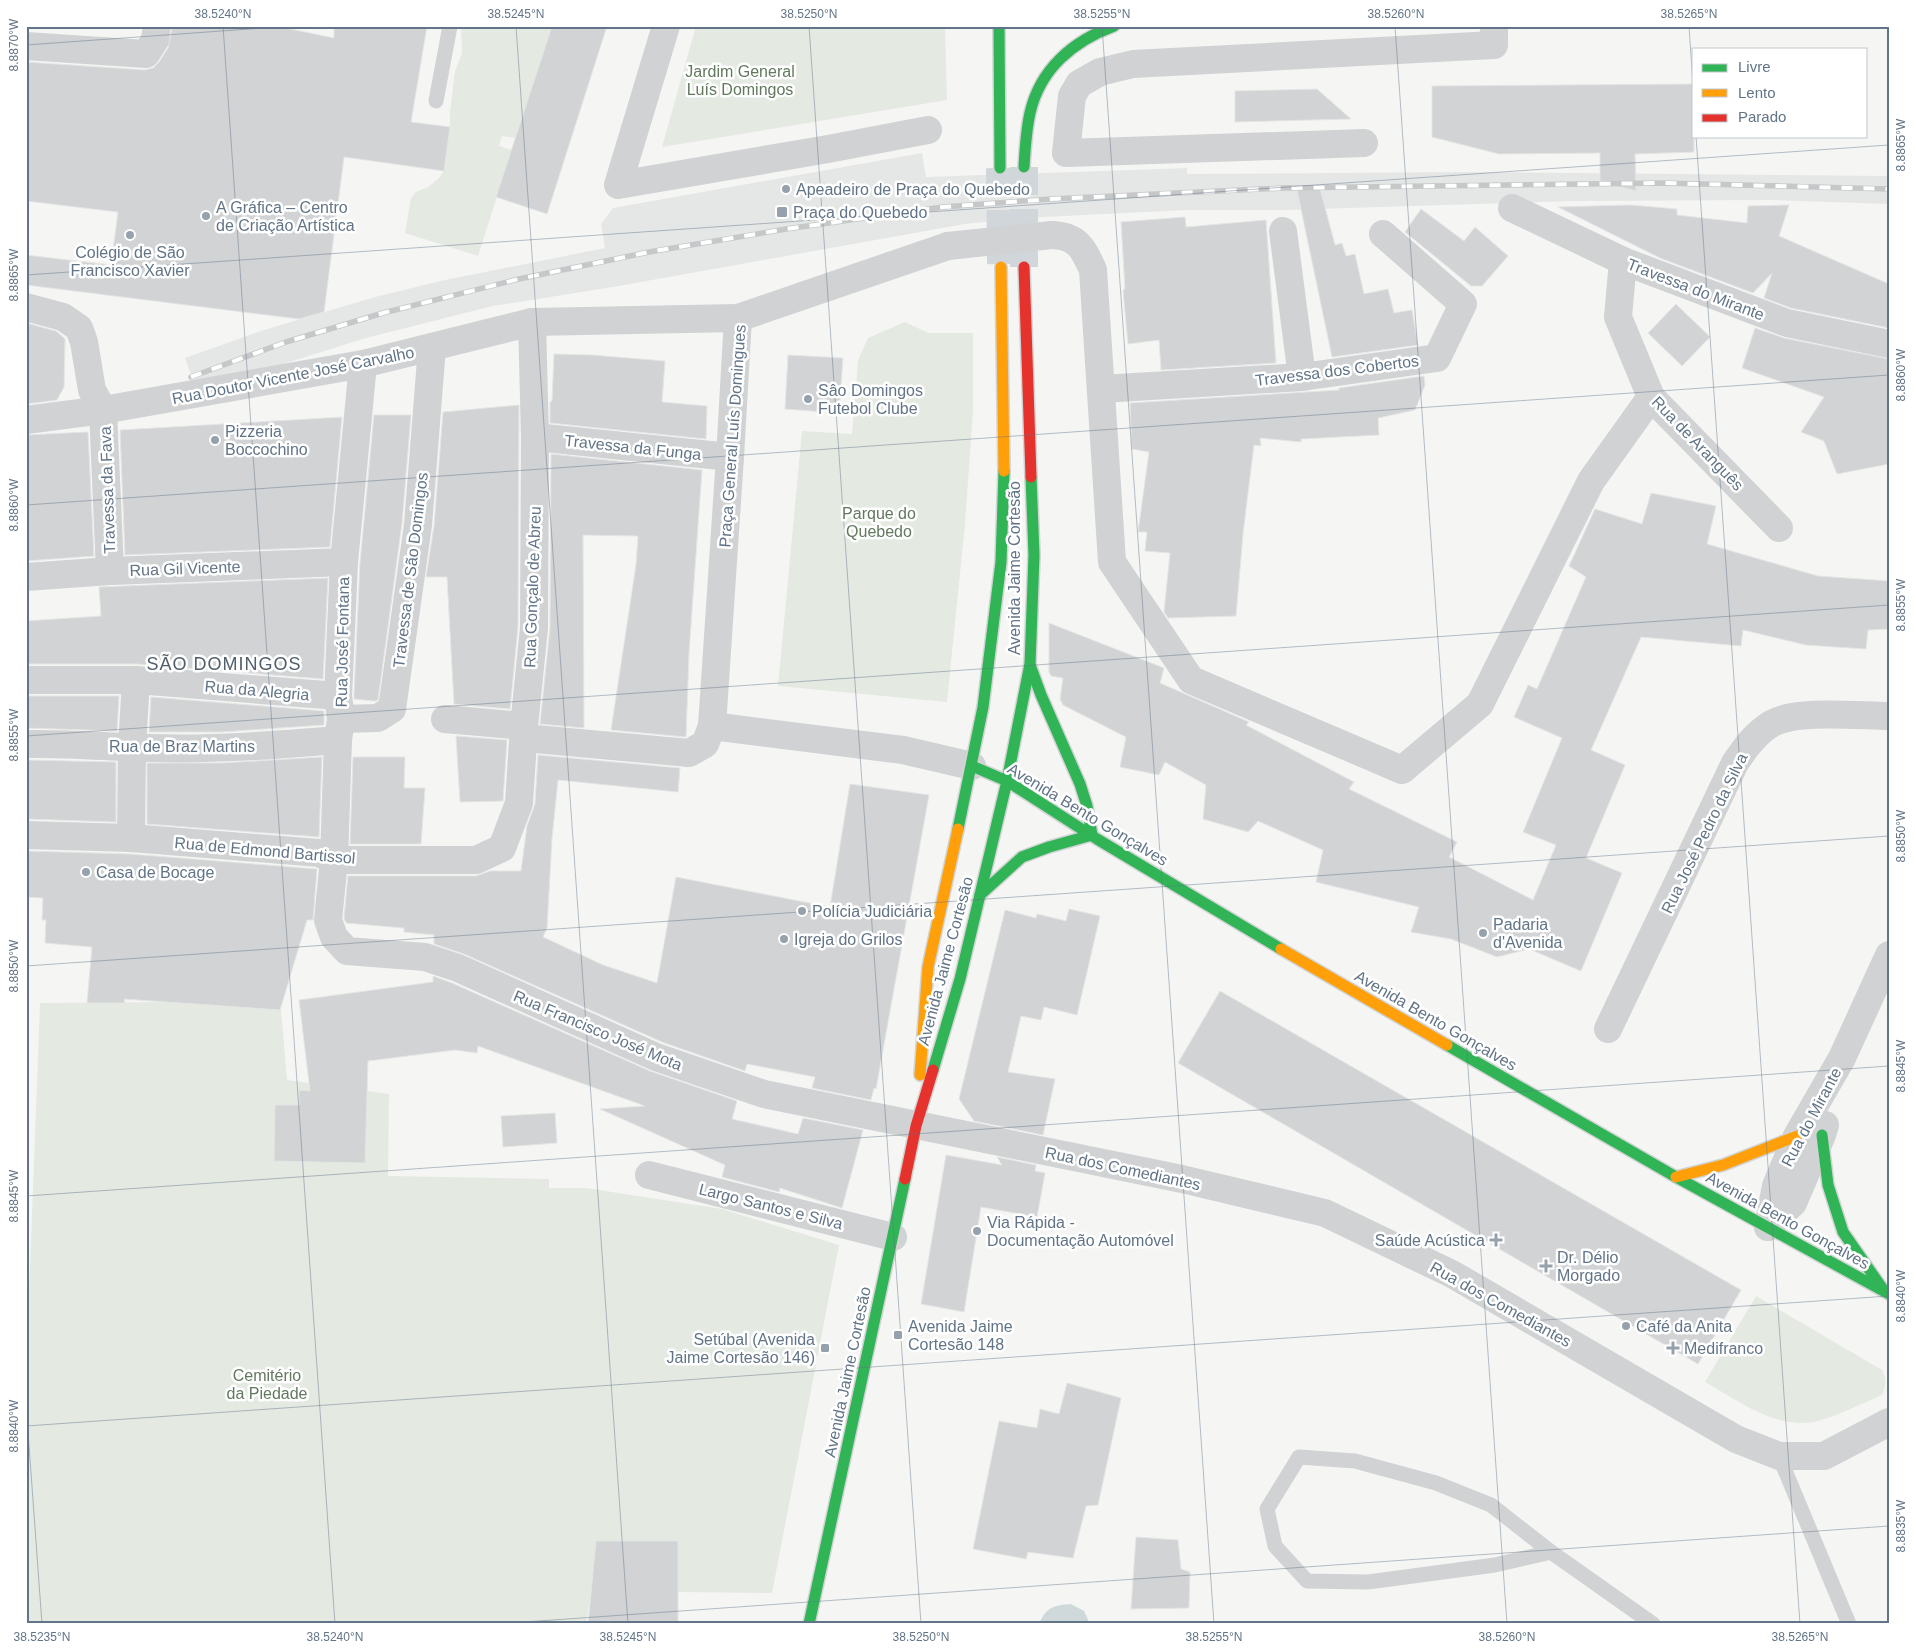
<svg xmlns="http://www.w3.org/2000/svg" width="1915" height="1650" viewBox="0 0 1915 1650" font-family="Arial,sans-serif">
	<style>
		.built { fill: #e5e7e6 }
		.green { fill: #e4e9e2 }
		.water { fill: #cfd9dc }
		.building { fill: #d1d3d4; stroke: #e4e5e4 }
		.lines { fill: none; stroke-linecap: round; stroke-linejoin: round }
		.secondary-tunnel { stroke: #d0d6d9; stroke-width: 28; stroke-dasharray: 28 14; stroke-linecap: butt }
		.fast-casing { stroke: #d1d4d5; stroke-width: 14 }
		.slow-casing { stroke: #d1d4d5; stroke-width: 14 }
		.jam-casing { stroke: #d1d4d5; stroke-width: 14 }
		.lane { stroke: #d0d2d3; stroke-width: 15 }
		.street { stroke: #d0d2d3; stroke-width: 28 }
		.fast { stroke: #30b455; stroke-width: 11 }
		.slow { stroke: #ff9f0a; stroke-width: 11 }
		.jam { stroke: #e5322d; stroke-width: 11 }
		.rail-casing { stroke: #c5c7c8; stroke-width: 5.5 }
		.rail { stroke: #fff; stroke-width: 4; stroke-dasharray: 11; stroke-linecap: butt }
		.street-bridge { stroke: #d0d2d3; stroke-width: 28 }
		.ticks { fill: none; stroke: #627487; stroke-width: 1; stroke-opacity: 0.45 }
		.poi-dot { fill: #95a2ad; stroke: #fff; stroke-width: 2 }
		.labels { text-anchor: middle; stroke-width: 5; stroke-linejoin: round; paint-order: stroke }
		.park-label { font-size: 16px; fill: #62795e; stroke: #fff }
		.poi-label { font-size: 16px; fill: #627487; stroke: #fff; text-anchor: start }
		.street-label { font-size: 16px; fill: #627487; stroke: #fff }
		.neighbourhood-label { font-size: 18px; letter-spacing: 1px; fill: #515e6b; stroke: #fff }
		.neatline { fill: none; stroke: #627487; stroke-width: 2 }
		.ticks-label { font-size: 12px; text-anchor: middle; fill: #627487 }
	</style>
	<rect width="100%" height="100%" fill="#f5f6f4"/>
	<polygon class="built" points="922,153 926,177 1187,168 1187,174 1461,172 1889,176 1889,204 1769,200 1574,201 1285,210 1187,210 1024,218 965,224 613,287 493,306 366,338 277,366 198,395 185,358 264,330 375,297 445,280 605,248 601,224 613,208"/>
	<g class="green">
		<polygon points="461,26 552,26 516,138 502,136 499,146 512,150 478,256 405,233 411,198 416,192 428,187 438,179 444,171 450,127 450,112 455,71 462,53"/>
		<polygon points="696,26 945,26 947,100 662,147"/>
		<polygon points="905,322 928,333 973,333 973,411 965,524 947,702 778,686 802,431 852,434 858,360 868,338"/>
		<polygon points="173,1002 281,1010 287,1080 389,1094 388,1176 549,1179 549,1188 586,1188 722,1209 839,1245 772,1593 678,1592 678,1541 596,1541 591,1592 586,1624 26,1624 26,1294 29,1294 40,1003"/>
		<path d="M1756,1296L1882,1370C1887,1380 1886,1385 1882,1395C1861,1404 1839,1415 1818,1421C1777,1431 1739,1401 1705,1382Z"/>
	</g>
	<path class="water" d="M1071,1604L1084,1611L1090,1624H1039C1046,1607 1054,1605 1071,1604Z"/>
	<g class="building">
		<polygon points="188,26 276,26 334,38 334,26 427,26 411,122 450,127 444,171 344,157 324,312 299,319 26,285 26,255 111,265 118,212 26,201 26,62 145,70 153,68 159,62 168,48 172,28"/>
		<polygon points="552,26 607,26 547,214 496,197"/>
		<polygon points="1694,84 1694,152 1635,154 1636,191 1600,181 1600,153 1499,154 1432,137 1432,86"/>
		<polygon points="1317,89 1351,119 1235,122 1235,91"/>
		<polygon points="1319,185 1335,245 1342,243 1346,256 1355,254 1364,294 1388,289 1394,313 1412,310 1418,345 1332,357 1297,190"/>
		<polygon points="1630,205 1677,209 1677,215 1747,223 1748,206 1789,205 1779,236 1889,284 1889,328 1791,308 1764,298 1772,273 1753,293 1660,258 1558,207"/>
		<polygon points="1421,209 1464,241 1475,227 1508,256 1482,286 1471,286 1405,232"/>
		<polygon points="1185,217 1186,227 1266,220 1276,363 1161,370 1159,340 1128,344 1123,290 1125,289 1121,222"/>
		<polygon points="1676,304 1710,337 1682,366 1648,333"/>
		<polygon points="26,323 56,331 65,339 64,387 57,400 26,404"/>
		<polygon points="1755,328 1784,338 1889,359 1889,464 1837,474 1824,441 1801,432 1824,397 1742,368"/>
		<polygon points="554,354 592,355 665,361 662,402 707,406 706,439 550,423 550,402 552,401"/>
		<polygon points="788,355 843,358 839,413 785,409"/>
		<polygon points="1424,376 1425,385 1415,410 1378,418 1379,435 1301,439 1301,442 1260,438 1261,446 1254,445 1243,534 1236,616 1168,618 1164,612 1170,553 1145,551 1147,532 1138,532 1149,452 1132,449 1130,403 1339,390 1339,388"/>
		<polygon points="519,405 518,627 510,709 454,704 447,577 426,577 434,526 443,412"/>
		<polygon points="374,415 411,415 402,523 378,700 375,701 354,699 354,695 360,563"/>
		<polygon points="342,417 330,547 125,555 120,430"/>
		<polygon points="88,432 94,556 26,561 26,435"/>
		<polygon points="551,454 702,470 689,653 686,737 611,730 636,565 638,536 583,535 584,728 540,724 550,628"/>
		<polygon points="1651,493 1716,506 1707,544 1818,576 1889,581 1889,629 1868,630 1866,649 1806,645 1743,630 1741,646 1641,637 1591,750 1625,765 1586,858 1622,873 1581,971 1529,949 1497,957 1451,939 1411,932 1419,907 1316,882 1323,850 1258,821 1248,832 1203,819 1206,785 1165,762 1159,775 1120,767 1126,737 1063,705 1060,699 1063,678 1051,676 1049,672 1049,623 1164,668 1160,683 1249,722 1246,725 1354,782 1349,789 1457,842 1449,857 1533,900 1556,845 1523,832 1562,738 1514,717 1528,685 1537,689 1586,577 1569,566 1595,509 1642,524"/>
		<polygon points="328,578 323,679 137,664 26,664 26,621 101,616 99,587"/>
		<polygon points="26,696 119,696 117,731 26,728"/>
		<polygon points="151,697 324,711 324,725 221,732 149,732"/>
		<polygon points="456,736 507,740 503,801 460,802"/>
		<polygon points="538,755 680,768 678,792 558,780 552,838 547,928 543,937 603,965 657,983 676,877 830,907 850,784 929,795 876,1089 874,1088 871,1100 812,1088 815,1077 747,1064 745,1071 662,1042 464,954 434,944 434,935 404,932 404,928 346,923 344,918 348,876 476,876 490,871 521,871 527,826 535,804"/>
		<polygon points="322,757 319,837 147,824 147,763 222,763"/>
		<polygon points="353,757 405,757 404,788 425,788 421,844 350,844"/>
		<polygon points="26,760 116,762 116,822 26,819"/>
		<polygon points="26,851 130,854 317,869 313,920 307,920 280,1010 124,999 125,1003 87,1003 92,947 45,943 46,920 42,920 43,898 26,897"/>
		<polygon points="1069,909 1100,916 1077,1015 1044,1007 1041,1020 1021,1016 1008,1072 1055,1079 1043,1135 974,1121 959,1099 1005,910 1036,918 1037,914 1066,921"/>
		<polygon points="433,976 452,983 650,1071 737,1101 732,1119 798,1134 803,1118 863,1130 842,1208 780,1188 779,1192 722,1177 725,1165 600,1109 645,1106 478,1046 477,1053 455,1050 368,1061 365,1163 274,1161 275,1105 299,1105 299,1090 310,1091 299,1000 433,982"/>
		<polygon points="1220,991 1741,1290 1698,1364 1178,1063"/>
		<polygon points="555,1113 557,1143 503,1147 501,1116"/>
		<polygon points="946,1155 1002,1165 997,1157 1036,1165 1035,1171 1045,1173 1037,1217 981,1207 964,1312 921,1304"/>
		<polygon points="1067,1383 1121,1398 1098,1505 1086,1506 1073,1558 1028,1552 1026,1559 973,1549 999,1421 1037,1428 1040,1409 1059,1414"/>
		<polygon points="1136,1537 1178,1540 1181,1569 1190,1572 1189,1608 1131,1609"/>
		<polygon points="596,1541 678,1541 678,1624 588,1624"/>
	</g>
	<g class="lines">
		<g class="secondary-tunnel">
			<polyline points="1024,167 1024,267"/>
			<polyline points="1000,168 1001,264"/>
		</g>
		<defs>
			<g id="fast">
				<polyline points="999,26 1000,168"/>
				<path d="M1024,167C1025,149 1026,131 1030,113C1040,69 1073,41 1114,26"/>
				<polyline points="1030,665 1041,695 1080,784 1087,806 1092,835"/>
				<polyline points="972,766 1007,781 1097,839 1281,949"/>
				<polyline points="958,829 983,707 1001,562 1004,471"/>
				<polyline points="980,895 1022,857 1049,847 1092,835"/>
				<polyline points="1447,1045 1676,1177 1889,1294"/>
				<polyline points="933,1070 960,979 1007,781 1030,664 1034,555 1031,477"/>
				<polyline points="1822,1135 1828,1185 1843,1232 1882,1288"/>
				<polyline points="809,1624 905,1179"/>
			</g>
			<g id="slow">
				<polyline points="1001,267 1004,471"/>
				<polyline points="1281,949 1447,1045"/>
				<polyline points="920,1075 928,967 958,829"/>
				<polyline points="1676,1177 1723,1165 1797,1136"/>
			</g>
			<g id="jam">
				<polyline points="1024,267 1031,477"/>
				<polyline points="905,1179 916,1126 933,1070"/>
			</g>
		</defs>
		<use href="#fast" class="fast-casing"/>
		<use href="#slow" class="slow-casing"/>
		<use href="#jam" class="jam-casing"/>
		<g class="lane">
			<polyline points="436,101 450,26"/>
			<polyline points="1779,1456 1849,1624"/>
			<polyline points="1551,1552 1495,1565 1368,1582 1307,1581 1275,1546 1267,1509 1299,1457 1355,1461 1436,1483 1491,1505 1551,1552 1653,1624"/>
		</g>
		<g class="street">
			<polyline points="666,26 618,185 828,149 928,130"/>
			<polyline points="26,46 146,54 155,40 157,26"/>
			<polyline points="1364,143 1066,153 1072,96 1079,84 1100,72 1133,64 1494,45 1494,26"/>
			<polyline points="1512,208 1623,261 1787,323 1889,344"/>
			<polyline points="1283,231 1302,377"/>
			<path d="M1052,235C1078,236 1083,248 1093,270L1112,562L1191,680L1402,770L1480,704L1591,481L1651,397"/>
			<polyline points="948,246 738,318 730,457 712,726 903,750 972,766"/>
			<polyline points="1623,261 1618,317 1651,397 1779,528"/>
			<polyline points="26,307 63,317 79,328 84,342 92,390 103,410 110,571"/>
			<polyline points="363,364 344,562 338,696 341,719 338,740 334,860 328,920 334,937 347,951 425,957 458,968 656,1057 764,1094 1182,1179 1325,1213 1452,1274 1736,1439 1779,1456 1824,1456 1889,1422"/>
			<polyline points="1101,389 1302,377 1437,358 1463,304 1383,234"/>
			<polyline points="26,420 103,410 363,364 532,322 738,318"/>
			<polyline points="535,437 730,457"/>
			<polyline points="26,577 110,571 344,562"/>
			<polyline points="26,680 136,680 338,696"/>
			<polyline points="341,719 378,718 392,709 418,525 432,347"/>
			<polyline points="445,719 524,726"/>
			<polyline points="524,738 689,753 705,744 712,726"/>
			<path d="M26,744C68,743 110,747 152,748C214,750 276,745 338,740"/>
			<polyline points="26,835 131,838 319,853 334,860 476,860 502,848 519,803 524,726 534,628 535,437 532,322"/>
			<polyline points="131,838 132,747 136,680"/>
			<path d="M1608,1029L1735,763C1745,748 1755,734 1771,724C1796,709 1859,716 1889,716"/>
			<polyline points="649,1175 893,1237"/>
			<polyline points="1768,1227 1776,1186 1797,1136 1842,1058 1889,955"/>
			<polyline points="1768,1227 1793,1203 1822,1135 1825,1125"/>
		</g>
		<use href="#fast" class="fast"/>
		<use href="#slow" class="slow"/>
		<use href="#jam" class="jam"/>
		<defs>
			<polyline id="rail" points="191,377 286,342 383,313 519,279 649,252 786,229 943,207 1051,199 1284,188 1663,183 1889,189"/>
		</defs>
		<use href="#rail" class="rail-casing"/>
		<use href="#rail" class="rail"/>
		<polyline class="street-bridge" points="948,246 1052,235"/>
	</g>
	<path class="ticks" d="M223,26L335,1624M516,26L628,1624M809,26L921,1624M1102,26L1214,1624M1395,26L1507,1624M1689,26L1694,101M26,45L291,26M1696,136L1800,1624M26,275L1889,145M26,505L1889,375M26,736L1889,605M26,966L1889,836M26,1196L1889,1066M26,1404L42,1624M26,1426L1889,1296M496,1624L1889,1526"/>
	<g class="poi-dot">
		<circle cx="786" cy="189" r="5"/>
		<rect x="776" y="206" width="12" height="12" rx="2.5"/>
		<circle cx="206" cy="216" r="5"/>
		<circle cx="130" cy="235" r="5"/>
		<circle cx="808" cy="399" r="5"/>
		<circle cx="215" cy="440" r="5"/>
		<circle cx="86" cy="872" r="5"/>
		<circle cx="802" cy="911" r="5"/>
		<circle cx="1483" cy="933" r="5"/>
		<circle cx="784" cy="939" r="5"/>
		<circle cx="977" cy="1231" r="5"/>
		<path d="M1493.5 1232.5h5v5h5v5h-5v5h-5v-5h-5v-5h5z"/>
		<path d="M1543.5 1258.5h5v5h5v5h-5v5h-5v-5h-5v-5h5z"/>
		<circle cx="1626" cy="1326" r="5"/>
		<rect x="893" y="1330" width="10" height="10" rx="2.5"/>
		<rect x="820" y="1343" width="10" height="10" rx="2.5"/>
		<path d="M1670.5 1340.5h5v5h5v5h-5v5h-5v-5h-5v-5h5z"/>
	</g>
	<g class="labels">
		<g class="park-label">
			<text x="740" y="77">Jardim General<tspan x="740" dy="18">Luís Domingos</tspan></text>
			<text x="879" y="519">Parque do<tspan x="879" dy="18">Quebedo</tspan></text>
			<text x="267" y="1381">Cemitério<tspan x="267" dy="18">da Piedade</tspan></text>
		</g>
		<g class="poi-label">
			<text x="796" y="195">Apeadeiro de Praça do Quebedo</text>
			<text x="216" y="213">A Gráfica – Centro<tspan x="216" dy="18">de Criação Artística</tspan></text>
			<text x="793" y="218">Praça do Quebedo</text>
			<text x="130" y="258" text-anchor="middle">Colégio de São<tspan x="130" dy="18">Francisco Xavier</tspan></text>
			<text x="818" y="396">Sâo Domingos<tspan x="818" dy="18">Futebol Clube</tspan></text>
			<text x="225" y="437">Pizzeria<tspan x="225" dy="18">Boccochino</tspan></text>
			<text x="96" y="878">Casa de Bocage</text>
			<text x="812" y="917">Polícia Judiciária</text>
			<text x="1493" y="930">Padaria<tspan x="1493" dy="18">d'Avenida</tspan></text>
			<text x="794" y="945">Igreja do Grilos</text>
			<text x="987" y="1228">Via Rápida -<tspan x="987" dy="18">Documentação Automóvel</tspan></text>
			<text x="1485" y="1246" text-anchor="end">Saúde Acústica</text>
			<text x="1557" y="1263">Dr. Délio<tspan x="1557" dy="18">Morgado</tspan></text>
			<text x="908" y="1332">Avenida Jaime<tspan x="908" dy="18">Cortesão 148</tspan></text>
			<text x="1636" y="1332">Café da Anita</text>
			<text x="815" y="1345" text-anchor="end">Setúbal (Avenida<tspan x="815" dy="18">Jaime Cortesão 146)</tspan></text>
			<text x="1684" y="1354">Medifranco</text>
		</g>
		<g class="street-label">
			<text transform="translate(1696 289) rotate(21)" y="6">Travessa do Mirante</text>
			<text transform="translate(1337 370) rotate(-7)" y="6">Travessa dos Cobertos</text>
			<text transform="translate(293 375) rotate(-11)" y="6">Rua Doutor Vicente José Carvalho</text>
			<text transform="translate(732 436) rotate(-86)" y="6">Praça General Luís Domingues</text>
			<text transform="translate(1698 443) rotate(46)" y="6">Rua de Aranguês</text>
			<text transform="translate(633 447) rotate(6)" y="6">Travessa da Funga</text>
			<text transform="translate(107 490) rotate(-92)" y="6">Travessa da Fava</text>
			<text transform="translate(185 568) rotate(-2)" y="6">Rua Gil Vicente</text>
			<text transform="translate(1014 568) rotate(-90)" y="6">Avenida Jaime Cortesão</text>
			<text transform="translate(410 570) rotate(-83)" y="6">Travessa de São Domingos</text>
			<text transform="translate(532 587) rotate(-88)" y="6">Rua Gonçalo de Abreu</text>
			<text transform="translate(342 642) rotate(-89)" y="6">Rua José Fontana</text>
			<text transform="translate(257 690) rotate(5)" y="6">Rua da Alegria</text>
			<text x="182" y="752">Rua de Braz Martins</text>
			<text transform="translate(1088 814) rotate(31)" y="6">Avenida Bento Gonçalves</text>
			<text transform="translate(1704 833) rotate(-64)" y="6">Rua José Pedro da Silva</text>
			<text transform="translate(265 850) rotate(5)" y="6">Rua de Edmond Bartissol</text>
			<text transform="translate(945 961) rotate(-75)" y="6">Avenida Jaime Cortesão</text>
			<text transform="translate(1436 1020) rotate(30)" y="6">Avenida Bento Gonçalves</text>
			<text transform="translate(598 1030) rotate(23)" y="6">Rua Francisco José Mota</text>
			<text transform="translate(1811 1117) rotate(-62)" y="6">Rua do Mirante</text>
			<text transform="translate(1123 1168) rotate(12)" y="6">Rua dos Comediantes</text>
			<text transform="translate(771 1206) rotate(14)" y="6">Largo Santos e Silva</text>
			<text transform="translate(1788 1220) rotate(29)" y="6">Avenida Bento Gonçalves</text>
			<text transform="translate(1501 1304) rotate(29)" y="6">Rua dos Comediantes</text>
			<text transform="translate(847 1372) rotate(-78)" y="6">Avenida Jaime Cortesão</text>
		</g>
		<g class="neighbourhood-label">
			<text x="224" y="670">SÃO DOMINGOS</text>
		</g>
	</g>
	<rect width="1915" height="1650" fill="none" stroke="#ffffff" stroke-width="55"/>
	<rect x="1692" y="48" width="175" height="90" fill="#ffffff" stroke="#c0c7cf"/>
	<rect x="1702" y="64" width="25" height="8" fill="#30b455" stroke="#c0c7cf"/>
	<text x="1738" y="72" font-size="15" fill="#627487">Livre</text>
	<rect x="1702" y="89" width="25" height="8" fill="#ff9f0a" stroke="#c0c7cf"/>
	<text x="1738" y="98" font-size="15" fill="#627487">Lento</text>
	<rect x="1702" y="114" width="25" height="8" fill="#e5322d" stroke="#c0c7cf"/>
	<text x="1738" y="122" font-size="15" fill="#627487">Parado</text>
	<rect x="28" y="28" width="1860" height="1594" class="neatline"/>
	<g class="ticks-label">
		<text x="223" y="18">38.5240°N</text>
		<text x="516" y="18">38.5245°N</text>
		<text x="809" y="18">38.5250°N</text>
		<text x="1102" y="18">38.5255°N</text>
		<text x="1396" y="18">38.5260°N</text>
		<text x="1689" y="18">38.5265°N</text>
		<text transform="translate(14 45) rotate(-90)" y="4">8.8870°W</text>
		<text transform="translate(1901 145) rotate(-90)" y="4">8.8865°W</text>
		<text transform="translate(14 275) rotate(-90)" y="4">8.8865°W</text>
		<text transform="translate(1901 375) rotate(-90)" y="4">8.8860°W</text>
		<text transform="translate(14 505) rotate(-90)" y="4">8.8860°W</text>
		<text transform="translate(1901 605) rotate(-90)" y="4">8.8855°W</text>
		<text transform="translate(14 735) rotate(-90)" y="4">8.8855°W</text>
		<text transform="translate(1901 836) rotate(-90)" y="4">8.8850°W</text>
		<text transform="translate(14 966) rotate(-90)" y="4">8.8850°W</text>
		<text transform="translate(1901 1066) rotate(-90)" y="4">8.8845°W</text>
		<text transform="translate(14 1196) rotate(-90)" y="4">8.8845°W</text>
		<text transform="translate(1901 1296) rotate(-90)" y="4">8.8840°W</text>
		<text transform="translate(14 1426) rotate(-90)" y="4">8.8840°W</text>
		<text transform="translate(1901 1526) rotate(-90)" y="4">8.8835°W</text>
		<text x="42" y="1641">38.5235°N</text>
		<text x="335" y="1641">38.5240°N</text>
		<text x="628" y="1641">38.5245°N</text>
		<text x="921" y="1641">38.5250°N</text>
		<text x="1214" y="1641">38.5255°N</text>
		<text x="1507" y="1641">38.5260°N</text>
		<text x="1800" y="1641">38.5265°N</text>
	</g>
</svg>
